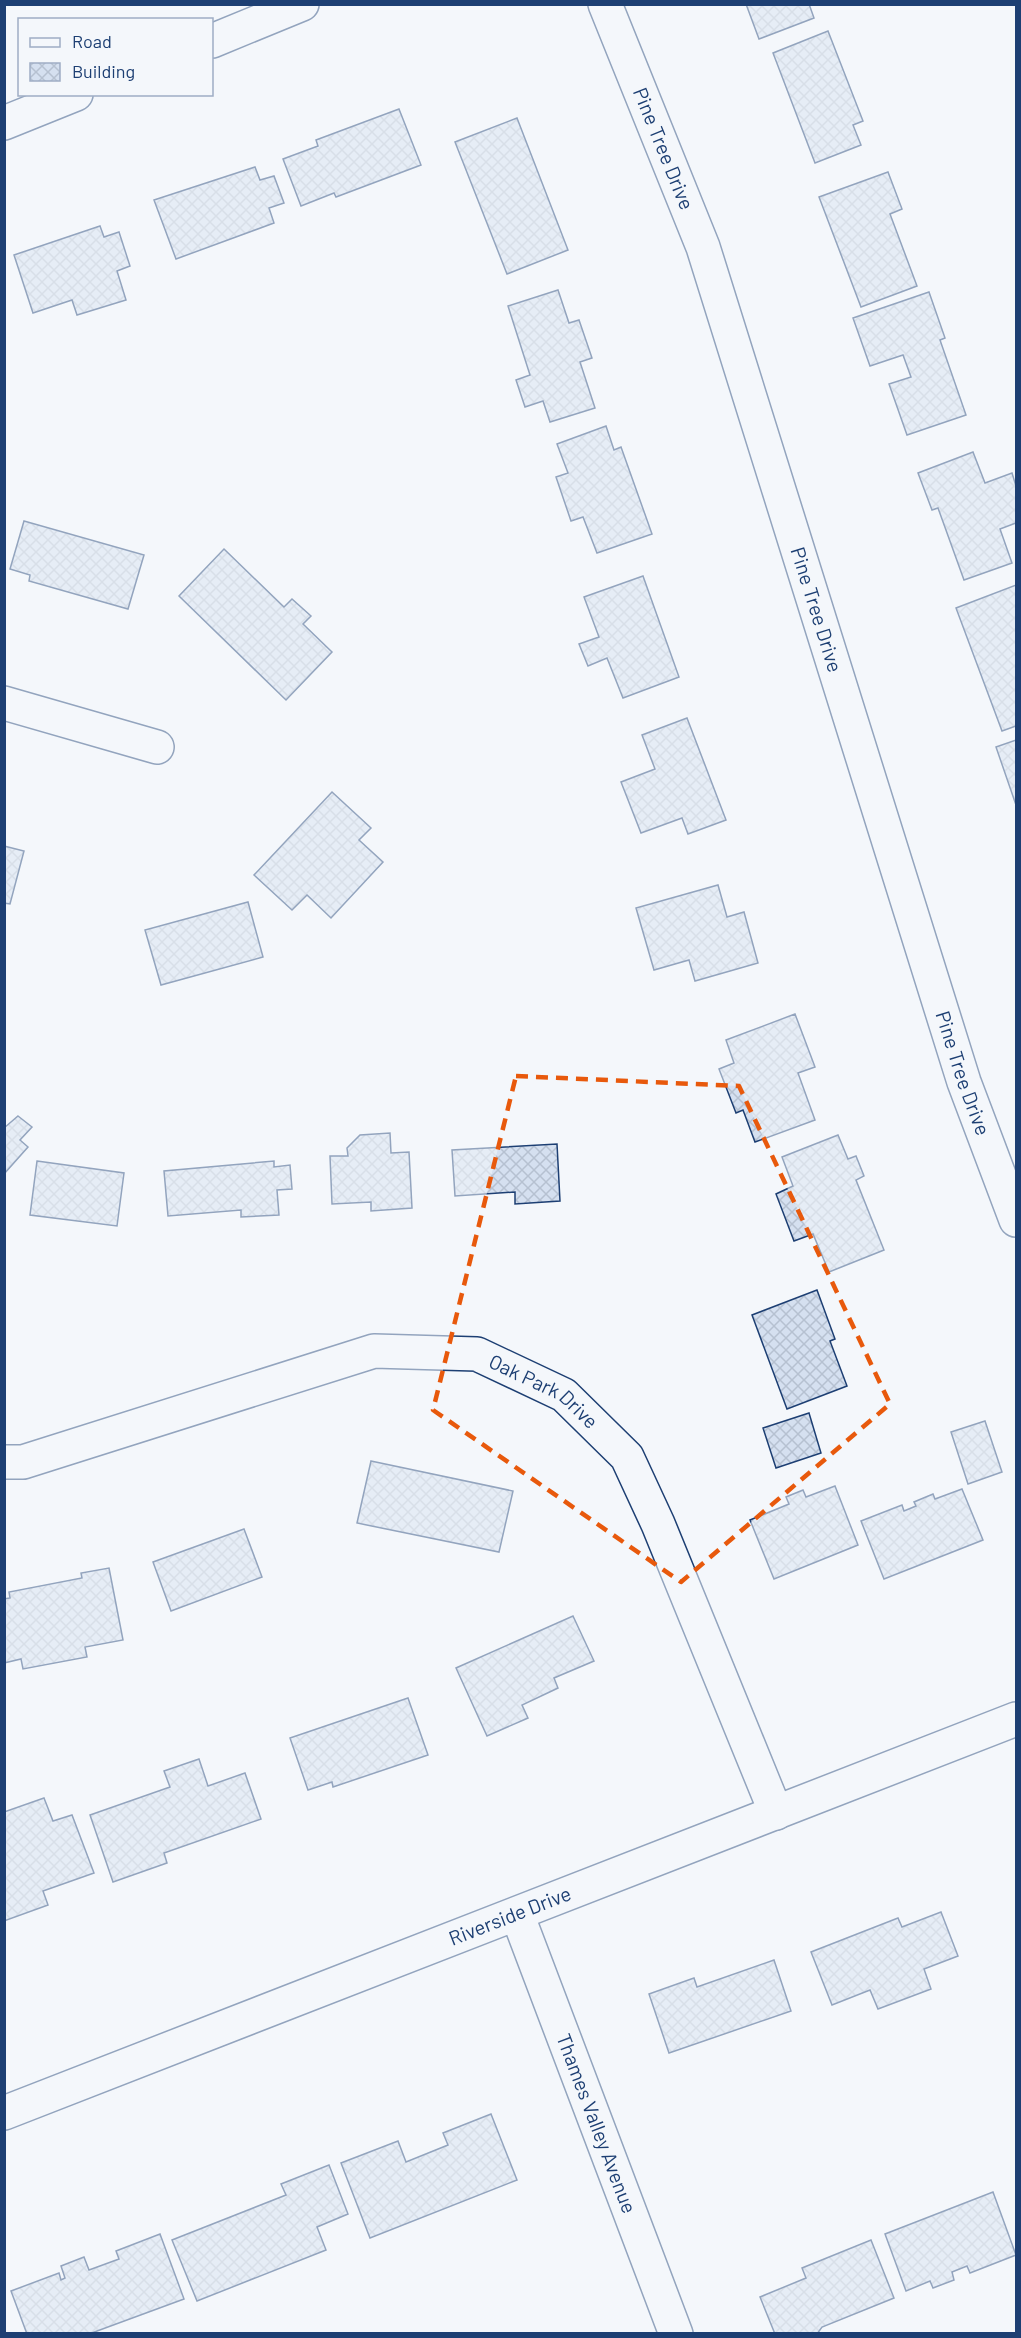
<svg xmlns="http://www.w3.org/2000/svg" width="1021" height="2338" viewBox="0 0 1021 2338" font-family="Barlow,sans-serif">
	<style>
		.building { fill: url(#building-cross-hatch); stroke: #1d3f73; stroke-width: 1.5 }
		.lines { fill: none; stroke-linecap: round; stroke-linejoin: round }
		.minor-casing { stroke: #1d3f73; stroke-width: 36 }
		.tertiary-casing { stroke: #1d3f73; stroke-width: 36 }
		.secondary-casing { stroke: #1d3f73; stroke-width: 36 }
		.minor { stroke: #f4f7fb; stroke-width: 33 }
		.tertiary { stroke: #f4f7fb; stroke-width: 33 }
		.secondary { stroke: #f4f7fb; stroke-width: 33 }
		.marked { fill: none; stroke: #e8590c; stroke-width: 4.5; stroke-dasharray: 12 8; stroke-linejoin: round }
		.labels { text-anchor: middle; stroke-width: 4.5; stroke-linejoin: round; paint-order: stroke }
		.street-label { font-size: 20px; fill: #1d3f73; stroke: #f4f7fb }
	</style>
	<defs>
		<pattern id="building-cross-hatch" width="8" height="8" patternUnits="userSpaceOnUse" patternTransform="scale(1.5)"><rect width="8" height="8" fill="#d5e0f0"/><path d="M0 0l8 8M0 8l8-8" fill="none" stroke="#b6c1d1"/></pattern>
	</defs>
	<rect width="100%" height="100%" fill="#f4f7fb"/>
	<g class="building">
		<polygon points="746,4 809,4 814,18 759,39"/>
		<polygon points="828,31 863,121 853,125 861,145 815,163 773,53"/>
		<polygon points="399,109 421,165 336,197 334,193 301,206 283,159 318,146 316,140"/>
		<polygon points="517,118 568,250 507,274 455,142"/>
		<polygon points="255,167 260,180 274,176 284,203 269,208 274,223 176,259 154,200"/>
		<polygon points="888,172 902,209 890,214 917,286 861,307 819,197"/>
		<polygon points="100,226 104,237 119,232 130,266 117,271 126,300 77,315 72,300 33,313 14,255"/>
		<polygon points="558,290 569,323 579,320 592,358 580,362 595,408 550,422 543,401 525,407 516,380 530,375 508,306"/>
		<polygon points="929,292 945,338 940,340 966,415 907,435 889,384 911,377 903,355 870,366 853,318"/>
		<polygon points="606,426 614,450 621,447 652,534 597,553 583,517 571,521 556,477 568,473 557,444"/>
		<polygon points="973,452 985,483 1012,473 1016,486 1016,523 1000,529 1012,563 964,580 938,508 932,510 918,473"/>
		<polygon points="24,521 144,555 128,609 29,581 30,575 10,569"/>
		<polygon points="224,549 284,607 292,599 311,616 303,624 332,652 286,700 179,596"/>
		<polygon points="643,576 679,677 623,698 607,658 588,666 579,644 599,637 584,597"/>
		<polygon points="1016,585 1016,726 1002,731 956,608"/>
		<polygon points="687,718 726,820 688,834 682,818 641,833 621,782 655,769 642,735"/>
		<polygon points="1016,740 1016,805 996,747"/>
		<polygon points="332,792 371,828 359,840 383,862 331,918 307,895 292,910 254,875"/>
		<polygon points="4,846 24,851 10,904 4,903"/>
		<polygon points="718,885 727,917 744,912 758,963 695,981 689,960 654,970 636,908"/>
		<polygon points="248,902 263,957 161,985 145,930"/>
		<polygon points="795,1014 815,1067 798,1073 815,1120 755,1142 743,1110 736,1113 719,1069 734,1063 726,1040"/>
		<polygon points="18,1116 32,1127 20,1140 28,1147 4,1174 4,1128"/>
		<polygon points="390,1133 391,1153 409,1152 412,1208 371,1211 371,1202 332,1204 330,1156 348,1156 347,1148 360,1135"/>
		<polygon points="838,1135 848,1159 856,1156 864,1176 856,1180 884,1250 829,1272 813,1234 794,1241 776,1194 793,1186 782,1157"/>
		<polygon points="557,1144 560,1201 515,1204 515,1192 455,1196 452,1150"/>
		<polygon points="37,1161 124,1173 117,1226 30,1215"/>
		<polygon points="274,1161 274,1167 290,1165 292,1189 277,1190 279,1215 241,1217 241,1210 168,1216 164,1171"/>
		<polygon points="817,1290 835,1339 830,1341 847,1386 787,1409 752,1315"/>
		<polygon points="809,1413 821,1453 776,1468 763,1428"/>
		<polygon points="985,1421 1002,1472 968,1484 951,1432"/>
		<polygon points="371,1461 513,1491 499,1552 357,1523"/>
		<polygon points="835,1486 858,1545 774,1579 750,1520 789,1504 786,1497 803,1490 806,1497"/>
		<polygon points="962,1489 983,1540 884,1579 861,1521 902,1505 904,1511 916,1506 914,1502 933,1494 935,1499"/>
		<polygon points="244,1529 262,1577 171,1611 153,1562"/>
		<polygon points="109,1568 123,1640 85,1647 87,1657 23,1669 21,1659 4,1663 4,1599 10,1598 9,1592 82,1578 81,1573"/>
		<polygon points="573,1616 594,1661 554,1678 558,1688 522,1705 528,1718 487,1736 456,1668"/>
		<polygon points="408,1698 428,1755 333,1787 332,1782 308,1790 290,1738"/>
		<polygon points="199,1759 208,1786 245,1773 261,1819 164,1853 167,1863 113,1882 90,1815 170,1787 164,1771"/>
		<polygon points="44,1798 53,1821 72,1815 94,1873 43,1891 48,1905 4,1921 4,1812"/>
		<polygon points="941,1912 958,1956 924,1969 931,1989 878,2009 870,1990 832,2005 811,1952 898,1918 902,1927"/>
		<polygon points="774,1960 791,2011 669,2053 649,1994 694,1978 697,1987"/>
		<polygon points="491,2114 517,2180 370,2238 341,2163 398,2141 406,2162 448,2145 443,2133"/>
		<polygon points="329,2165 348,2214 317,2227 326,2250 197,2301 172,2240 286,2195 281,2184"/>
		<polygon points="993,2192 1016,2255 970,2273 967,2266 952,2272 954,2280 933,2288 930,2281 906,2291 885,2234"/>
		<polygon points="160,2234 184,2299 89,2334 27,2334 11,2291 59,2273 61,2280 65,2278 61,2266 84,2257 89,2270 119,2259 116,2251"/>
		<polygon points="871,2240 894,2298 822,2327 817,2334 775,2334 760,2297 806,2278 802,2268"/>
	</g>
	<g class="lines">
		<defs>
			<g id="minor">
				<polyline points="4,703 157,747"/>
				<path id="s1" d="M4,1462H23L374,1351L477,1354L564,1395L627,1457L658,1524L776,1813"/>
				<path id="s2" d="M517,1914L676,2334"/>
			</g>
			<g id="tertiary">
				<path id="s3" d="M605,4L703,247L964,1082L1016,1220"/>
				<polyline points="212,41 302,4"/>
				<polyline points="4,123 76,94"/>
			</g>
			<g id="secondary">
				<path id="s4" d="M4,2113L1016,1719"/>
			</g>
		</defs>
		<use href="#minor" class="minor-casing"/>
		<use href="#tertiary" class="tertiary-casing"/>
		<use href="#secondary" class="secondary-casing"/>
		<use href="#minor" class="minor"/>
		<use href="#tertiary" class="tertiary"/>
		<use href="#secondary" class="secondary"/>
	</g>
	<path d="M0 0H1021V2338H0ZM516,1076L739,1086L890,1404L681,1582L433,1410Z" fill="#f4f7fb" fill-opacity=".55" fill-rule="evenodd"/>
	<path class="marked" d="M516,1076L739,1086L890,1404L681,1582L433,1410Z"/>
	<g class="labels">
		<g class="street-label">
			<text dy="7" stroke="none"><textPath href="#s3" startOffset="156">Pine Tree Drive</textPath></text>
			<text dy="7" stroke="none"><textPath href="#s3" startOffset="642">Pine Tree Drive</textPath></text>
			<text dy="7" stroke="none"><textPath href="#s3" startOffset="1128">Pine Tree Drive</textPath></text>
			<text dy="7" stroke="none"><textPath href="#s1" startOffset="567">Oak Park Drive</textPath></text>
			<text dy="7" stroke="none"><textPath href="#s4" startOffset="543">Riverside Drive</textPath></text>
			<text dy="7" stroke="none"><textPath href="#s2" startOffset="224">Thames Valley Avenue</textPath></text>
		</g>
	</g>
	<rect width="1021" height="2338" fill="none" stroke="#1d3f73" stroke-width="12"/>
	<rect x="18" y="18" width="195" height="78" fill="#f4f7fb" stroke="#9eadc5" stroke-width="1.5"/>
	<rect x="30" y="38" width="30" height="9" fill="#f4f7fb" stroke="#9eadc5" stroke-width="1.5"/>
	<text x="72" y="48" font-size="18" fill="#1d3f73">Road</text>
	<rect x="30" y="63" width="30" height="18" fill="url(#building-cross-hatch)" stroke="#9eadc5" stroke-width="1.5"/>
	<text x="72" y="78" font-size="18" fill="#1d3f73">Building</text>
</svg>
